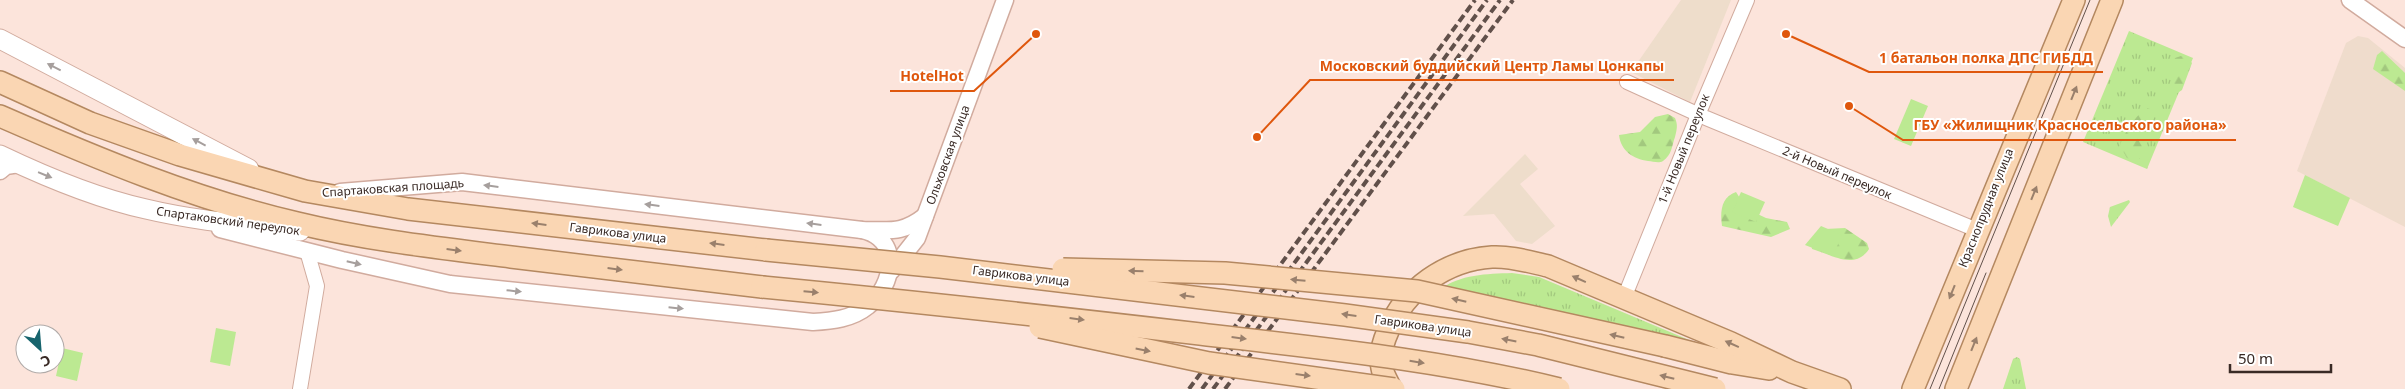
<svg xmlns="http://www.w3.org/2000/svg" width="2405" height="389" viewBox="0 0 2405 389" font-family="'Noto Sans',sans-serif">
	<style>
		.industrial { fill: #eeddcb }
		.medical { fill: #efdccc }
		.grass { fill: url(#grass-tufts) }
		.forest { fill: url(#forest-firs) }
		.green { fill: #bce992 }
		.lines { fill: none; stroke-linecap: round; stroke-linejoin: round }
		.minor-casing { stroke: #d1ab9e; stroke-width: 16 }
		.tertiary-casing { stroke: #d1ab9e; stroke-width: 19 }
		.secondary-casing { stroke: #d1ab9e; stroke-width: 21 }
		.primary-casing { stroke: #b48860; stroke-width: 24 }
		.minor { stroke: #fff; stroke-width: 14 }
		.tertiary { stroke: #fff; stroke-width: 16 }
		.secondary { stroke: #fff; stroke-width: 19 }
		.primary { stroke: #fad6b3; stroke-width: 21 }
		.tram { stroke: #61504a; stroke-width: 1 }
		.rail { stroke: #61504a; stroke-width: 4; stroke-dasharray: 8 4; stroke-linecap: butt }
		.primary-bridge-casing { stroke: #b48860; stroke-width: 24; stroke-linecap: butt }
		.primary-bridge { stroke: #fad6b3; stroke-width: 21 }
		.oneway { fill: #a69f9d }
		.oneway2 { fill: #9a806c }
		.labels { text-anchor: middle; stroke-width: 4; stroke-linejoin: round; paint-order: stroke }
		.street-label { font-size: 12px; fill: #392a25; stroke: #fff }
		.leader { fill: none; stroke: #df570d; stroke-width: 2 }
		.callout-dot { fill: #df570d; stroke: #fff; stroke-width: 2 }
		.callout-label { font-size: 14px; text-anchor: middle; font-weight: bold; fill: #df570d; stroke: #fff; stroke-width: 4; stroke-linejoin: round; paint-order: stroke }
	</style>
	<defs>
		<pattern id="grass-tufts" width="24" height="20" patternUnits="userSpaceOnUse" patternTransform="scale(1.25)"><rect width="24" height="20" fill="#bce992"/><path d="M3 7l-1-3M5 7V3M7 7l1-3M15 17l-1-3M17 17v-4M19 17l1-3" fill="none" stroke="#a2c87e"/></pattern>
		<pattern id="forest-firs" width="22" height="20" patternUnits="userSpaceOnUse" patternTransform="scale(1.25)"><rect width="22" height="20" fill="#bce992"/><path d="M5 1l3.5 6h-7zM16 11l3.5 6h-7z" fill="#a2c87e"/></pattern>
	</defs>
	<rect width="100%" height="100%" fill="#fce4db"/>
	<g class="industrial">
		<polygon points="1681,0 1731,0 1690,102 1631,72"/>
		<polygon points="1525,154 1538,169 1520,184 1555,226 1532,244 1516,241 1494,214 1463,216"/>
	</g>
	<polygon class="medical" points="2358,36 2368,38 2405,68 2405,227 2297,171 2346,43"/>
	<g class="grass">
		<polygon points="2129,31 2193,58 2147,169 2083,142"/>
		<polygon points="2129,200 2130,202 2111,227 2108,216 2110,207"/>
		<path d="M1512,273L1539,277L1732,358L1439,290C1461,274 1486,274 1512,273Z"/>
		<polygon points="2017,357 2020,359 2026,389 2003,389 2013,359"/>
	</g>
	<g class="forest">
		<polygon points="2382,51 2405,73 2405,91 2373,69 2377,55"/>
		<polygon points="2181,56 2188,58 2192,63 2182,90 2176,94 2171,64 2175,58"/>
		<path d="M2146,108L2154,110L2155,113L2142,146L2141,158L2134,161L2127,158L2120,146C2122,136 2138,113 2146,108Z"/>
		<path d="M1668,114L1675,118C1678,125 1677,129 1675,137C1672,145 1672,155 1663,161C1658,164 1653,161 1648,161C1633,159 1621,151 1619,135L1640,132L1655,117Z"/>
		<path d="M1736,192L1747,209L1766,218L1787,222L1790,229L1771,237L1722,226C1720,212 1721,197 1736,192Z"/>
		<path d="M1845,228L1867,243L1869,249C1855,271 1830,254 1812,249L1811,241L1825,229Z"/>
	</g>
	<g class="green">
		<polygon points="1911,99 1928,106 1911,146 1894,139"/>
		<polygon points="2305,175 2350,198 2338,226 2293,207"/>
		<polygon points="1741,192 1765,202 1756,222 1732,212"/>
		<polygon points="1821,226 1842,235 1833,256 1805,245"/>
		<polygon points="216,328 236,332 230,366 210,362"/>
		<polygon points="62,348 83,353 77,381 56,376"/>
	</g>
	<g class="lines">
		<defs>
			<g id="minor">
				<polyline points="1627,82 1706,118 1977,230"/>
				<polyline points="1624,298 1698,115 1747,0"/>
				<polyline points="300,389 317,286 307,251"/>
			</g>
			<g id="tertiary">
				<polyline points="2350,0 2405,39"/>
				<polyline points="0,171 6,166 19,164"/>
				<path d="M340,192L462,182L862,230C890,230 902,234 925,216"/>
				<path d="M220,229L342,260L450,284L813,322C832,321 852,319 868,306C894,286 902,239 862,230"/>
				<polyline points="891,271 917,238 1005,0"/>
			</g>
			<g id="secondary">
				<polyline points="0,39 249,169"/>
				<path d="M0,155C46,177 96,198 146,209C196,221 248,225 300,231"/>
			</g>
			<g id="primary">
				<polyline points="0,82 90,123 180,155 305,191 408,209 766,250"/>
				<path d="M0,116C96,158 194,199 297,223C367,240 439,248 511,257C595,267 678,277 762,287"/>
				<polyline points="1665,346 1732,363 1769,369"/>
				<path d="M1391,389C1388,382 1383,375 1382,368C1379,355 1383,342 1388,331C1405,289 1446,260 1492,257C1511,256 1530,262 1548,266L1731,343L1792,372L1840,389"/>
				<polyline points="1913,389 2074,0"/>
				<polyline points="1956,389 2112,0"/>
			</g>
		</defs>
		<use href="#minor" class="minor-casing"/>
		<use href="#tertiary" class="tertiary-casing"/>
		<use href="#secondary" class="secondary-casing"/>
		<use href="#primary" class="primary-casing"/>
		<use href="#minor" class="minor"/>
		<use href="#tertiary" class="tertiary"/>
		<use href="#secondary" class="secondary"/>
		<use href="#primary" class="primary"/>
		<g class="tram">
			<polyline points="1930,389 2090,0"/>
			<polyline points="1939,389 1986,273"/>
		</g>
		<g class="rail">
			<polyline points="1189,389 1475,0"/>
			<polyline points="1202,389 1487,0"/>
			<polyline points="1213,389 1500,0"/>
			<polyline points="1225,389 1513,0"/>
		</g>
		<defs>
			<g id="primary-bridge">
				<polyline points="766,250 940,267 1345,315 1468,332 1538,345 1715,389"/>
				<polyline points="1063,269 1225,273 1417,291 1665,346"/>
				<path d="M762,287C908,301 1054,317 1200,334C1320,348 1442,360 1559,389"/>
				<polyline points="1040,327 1209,363 1394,389"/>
			</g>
		</defs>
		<use href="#primary-bridge" class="primary-bridge-casing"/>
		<use href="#primary-bridge" class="primary-bridge"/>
	</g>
	<defs><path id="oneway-solid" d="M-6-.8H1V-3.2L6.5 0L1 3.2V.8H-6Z" transform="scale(1.25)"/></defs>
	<g class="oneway">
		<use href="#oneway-solid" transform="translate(54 67) rotate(-153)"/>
		<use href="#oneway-solid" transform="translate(199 142) rotate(-152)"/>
		<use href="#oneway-solid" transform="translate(45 175) rotate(22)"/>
		<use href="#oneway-solid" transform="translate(491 186) rotate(-173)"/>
		<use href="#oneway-solid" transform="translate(652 205) rotate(-173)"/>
		<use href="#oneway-solid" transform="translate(814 224) rotate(-173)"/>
		<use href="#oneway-solid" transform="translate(354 263) rotate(13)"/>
		<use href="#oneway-solid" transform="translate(514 291) rotate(6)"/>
		<use href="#oneway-solid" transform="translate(676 308) rotate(6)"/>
	</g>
	<g class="oneway2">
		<use href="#oneway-solid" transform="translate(2074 93) rotate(-68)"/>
		<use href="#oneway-solid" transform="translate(2034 193) rotate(-68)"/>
		<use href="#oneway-solid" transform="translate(539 224) rotate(-173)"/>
		<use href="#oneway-solid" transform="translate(717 244) rotate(-173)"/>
		<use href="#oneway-solid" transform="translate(454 250) rotate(7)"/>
		<use href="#oneway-solid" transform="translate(615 269) rotate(7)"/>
		<use href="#oneway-solid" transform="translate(1136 271) rotate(-179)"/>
		<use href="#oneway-solid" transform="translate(1579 279) rotate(-156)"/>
		<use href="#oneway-solid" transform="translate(1298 280) rotate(-175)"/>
		<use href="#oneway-solid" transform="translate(811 292) rotate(5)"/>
		<use href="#oneway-solid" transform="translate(1952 292) rotate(112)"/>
		<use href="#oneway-solid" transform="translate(1187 296) rotate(-173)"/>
		<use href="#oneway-solid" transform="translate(1459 300) rotate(-167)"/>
		<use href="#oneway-solid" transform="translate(1349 315) rotate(-172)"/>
		<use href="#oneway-solid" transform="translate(1077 319) rotate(7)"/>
		<use href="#oneway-solid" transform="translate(1617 336) rotate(-167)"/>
		<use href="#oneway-solid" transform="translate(1239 338) rotate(7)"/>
		<use href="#oneway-solid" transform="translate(1509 340) rotate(-169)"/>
		<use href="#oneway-solid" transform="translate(1732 344) rotate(-156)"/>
		<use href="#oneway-solid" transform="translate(1974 344) rotate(-68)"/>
		<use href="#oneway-solid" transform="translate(1143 350) rotate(11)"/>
		<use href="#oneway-solid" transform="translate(1417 362) rotate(9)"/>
		<use href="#oneway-solid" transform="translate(1303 375) rotate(7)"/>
		<use href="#oneway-solid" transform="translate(1667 377) rotate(-166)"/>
	</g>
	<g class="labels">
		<g class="street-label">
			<text transform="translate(1684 149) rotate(-68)" y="4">1-й Новый переулок</text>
			<text transform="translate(948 155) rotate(-70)" y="4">Ольховская улица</text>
			<text transform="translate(1837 173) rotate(23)" y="4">2-й Новый переулок</text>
			<text transform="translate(393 188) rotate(-4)" y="4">Спартаковская площадь</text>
			<text transform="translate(1986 208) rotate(-68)" y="4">Краснопрудная улица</text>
			<text transform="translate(228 221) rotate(8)" y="4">Спартаковский переулок</text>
			<text transform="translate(618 233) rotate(7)" y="4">Гаврикова улица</text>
			<text transform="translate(1021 276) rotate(7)" y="4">Гаврикова улица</text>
			<text transform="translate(1423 326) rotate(8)" y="4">Гаврикова улица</text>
		</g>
	</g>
	<path class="leader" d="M1786 34L1869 72H2103M1257 137L1310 80H1674M1036 34L974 91H890M1849 106L1903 140H2236"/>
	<g class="callout-dot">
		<circle cx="1786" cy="34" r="5"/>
		<circle cx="1257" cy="137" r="5"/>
		<circle cx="1036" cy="34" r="5"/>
		<circle cx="1849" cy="106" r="5"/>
	</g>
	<g class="callout-label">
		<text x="1986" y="63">1 батальон полка ДПС ГИБДД</text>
		<text x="1492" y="71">Московский буддийский Центр Ламы Цонкапы</text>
		<text x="932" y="81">HotelHot</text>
		<text x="2070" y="130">ГБУ «Жилищник Красносельского района»</text>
	</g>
	<g transform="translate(40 349) rotate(154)"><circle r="24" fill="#ffffff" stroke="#b0aaa8"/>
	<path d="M0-4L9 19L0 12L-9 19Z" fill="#17646d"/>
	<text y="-8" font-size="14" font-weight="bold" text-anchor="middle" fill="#392a25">С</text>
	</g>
	<path d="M2230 364v8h101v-8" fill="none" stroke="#392a25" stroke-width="2.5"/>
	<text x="2238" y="364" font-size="15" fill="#392a25" stroke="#ffffff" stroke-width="4" paint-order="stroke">50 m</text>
</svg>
